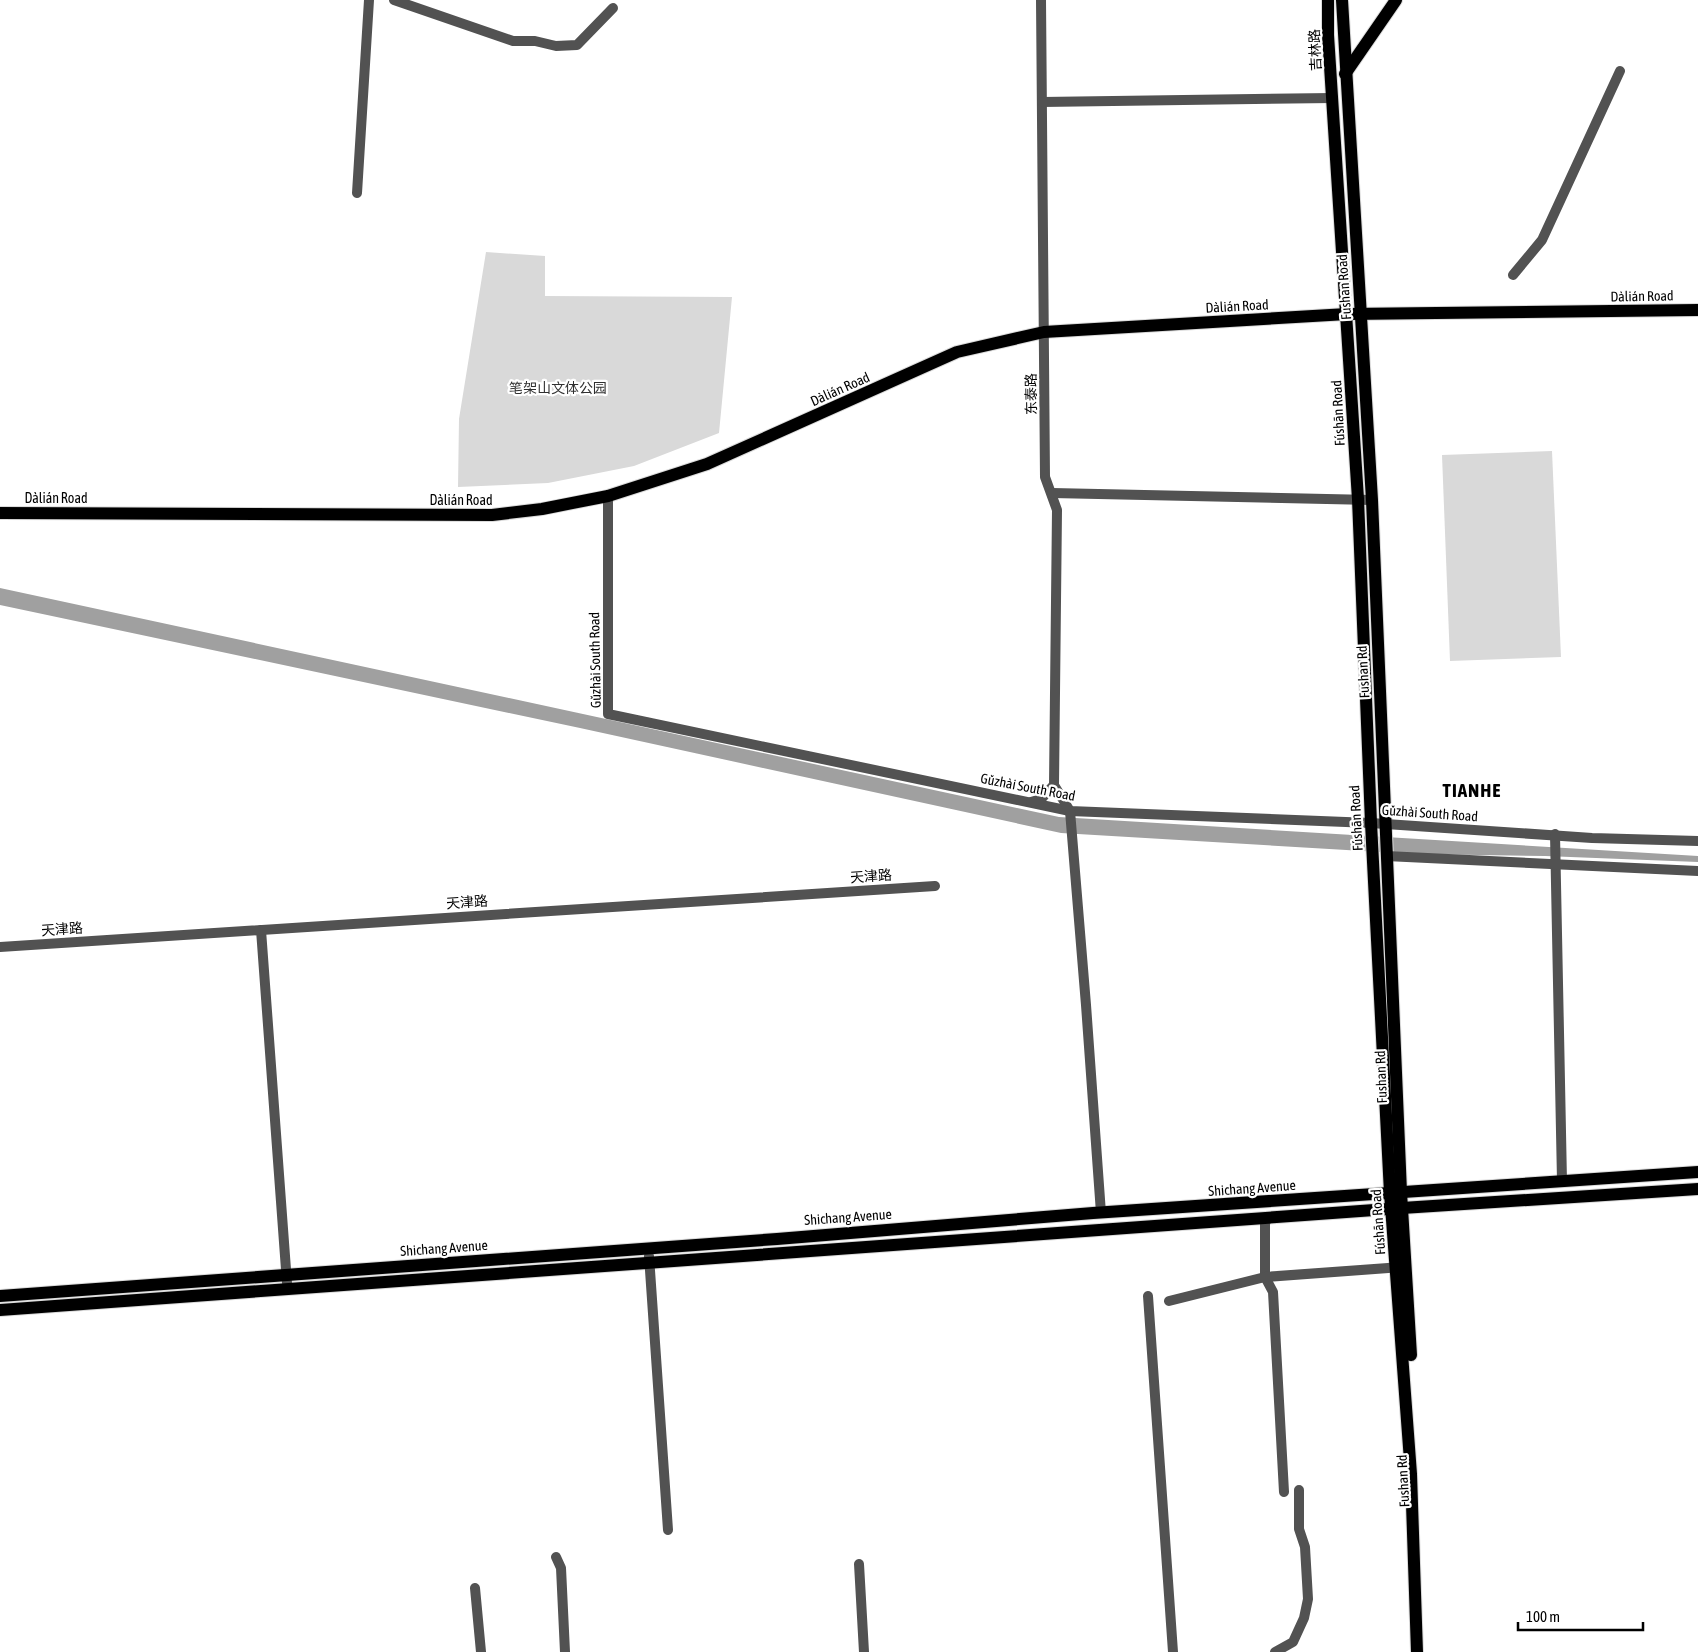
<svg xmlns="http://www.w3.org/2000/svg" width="1698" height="1652" viewBox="0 0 1698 1652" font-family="'Asap Condensed','Noto Sans SC',sans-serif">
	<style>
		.green { fill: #d9d9d9 }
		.water { fill: #a0a0a0 }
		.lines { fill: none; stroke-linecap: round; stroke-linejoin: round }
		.major-casing { stroke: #dbdbdb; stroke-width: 14 }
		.minor { stroke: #525252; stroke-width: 10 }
		.major { stroke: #000; stroke-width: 12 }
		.labels { text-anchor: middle; stroke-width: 4.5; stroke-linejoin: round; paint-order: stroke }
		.street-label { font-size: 14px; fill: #000; stroke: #fff }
		.park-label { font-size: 14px; fill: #303030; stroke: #fff }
		.district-label { font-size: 19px; font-weight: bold; letter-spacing: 1px; fill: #000; stroke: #fff }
	</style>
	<rect width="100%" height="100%" fill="#fff"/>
	<g class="green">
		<polygon points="486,252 545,256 545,296 732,297 719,433 634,466 548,483 458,487 459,419"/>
		<polygon points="1552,451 1561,657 1450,661 1442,455"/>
	</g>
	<polygon class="water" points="0,588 1059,817 1698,856 1698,862 1545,856 1414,854 1061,833 580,728 0,605"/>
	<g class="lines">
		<defs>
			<g id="major">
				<polyline points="1328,0 1328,35 1358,499 1371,823 1390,1193 1411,1474 1417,1652"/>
				<polyline points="1342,0 1372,500 1401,1192 1411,1355"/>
				<polyline points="1345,74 1396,0"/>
				<polyline points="0,513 492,515 542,509 608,496 707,464 957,352 1044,332 1347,314 1698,310"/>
				<polyline points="0,1296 777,1239 1093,1213 1698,1172"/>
				<polyline points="0,1310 1402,1208 1698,1189"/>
			</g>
		</defs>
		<use href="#major" class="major-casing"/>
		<g class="minor">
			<polyline points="394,0 513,41 535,41 556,46 577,45 613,8"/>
			<polyline points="1041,0 1045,477 1057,510 1054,785"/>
			<polyline points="1042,102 1333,98"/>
			<polyline points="357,193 369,0"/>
			<polyline points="1513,275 1542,240 1620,71"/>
			<polyline points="1052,493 1372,500"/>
			<polyline points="608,496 608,714 1070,811 1371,823 1592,838 1698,841"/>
			<polyline points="1054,785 1070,811 1086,1005 1101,1213"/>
			<polyline points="1031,802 1041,799 1054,785"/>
			<polyline points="1555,834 1562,1181"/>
			<polyline points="1386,856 1698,871"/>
			<polyline points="261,930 287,1283"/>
			<polyline points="0,947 935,886"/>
			<polyline points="1265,1219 1265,1277 1273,1292 1284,1492"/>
			<polyline points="649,1256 668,1530"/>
			<polyline points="1148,1296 1173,1652"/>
			<polyline points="1169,1301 1265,1277 1402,1267"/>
			<polyline points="556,1557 561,1568 565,1652"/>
			<polyline points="859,1564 864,1652"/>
			<polyline points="475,1588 481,1652"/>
			<polyline points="1275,1652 1293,1642 1304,1618 1308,1599 1305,1547 1299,1529 1299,1490"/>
		</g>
		<use href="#major" class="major"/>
	</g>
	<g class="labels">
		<g class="street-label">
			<text transform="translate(1315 50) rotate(-93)" y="5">吉林路</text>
			<text transform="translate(1344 287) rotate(-94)" y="5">Fushan Road</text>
			<text transform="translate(1642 296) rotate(-1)" y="5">Dàlián Road</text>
			<text transform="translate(1237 306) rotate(-3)" y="5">Dàlián Road</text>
			<text transform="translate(840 389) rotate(-24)" y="5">Dàlián Road</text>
			<text transform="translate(1031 394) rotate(-91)" y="5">东泰路</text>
			<text transform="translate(1338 413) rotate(-93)" y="5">Fúshān Road</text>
			<text x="56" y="503">Dàlián Road</text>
			<text x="461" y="505">Dàlián Road</text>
			<text transform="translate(595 660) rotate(-91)" y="5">Gǔzhài South Road</text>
			<text transform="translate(1363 672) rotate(-93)" y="5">Fushan Rd</text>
			<text transform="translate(1028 787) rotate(11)" y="5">Gǔzhài South Road</text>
			<text transform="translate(1430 813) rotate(4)" y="5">Gǔzhài South Road</text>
			<text transform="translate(1356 818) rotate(-93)" y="5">Fúshān Road</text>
			<text transform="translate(871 876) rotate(-4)" y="5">天津路</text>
			<text transform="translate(467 902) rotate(-4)" y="5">天津路</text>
			<text transform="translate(62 929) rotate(-4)" y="5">天津路</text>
			<text transform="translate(1381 1077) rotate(-92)" y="5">Fushan Rd</text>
			<text transform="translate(1252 1188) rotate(-4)" y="5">Shichang Avenue</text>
			<text transform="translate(848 1217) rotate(-4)" y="5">Shichang Avenue</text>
			<text transform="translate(1378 1222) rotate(-94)" y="5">Fúshān Road</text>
			<text transform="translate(444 1248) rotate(-4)" y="5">Shichang Avenue</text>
			<text transform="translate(1403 1481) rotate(-93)" y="5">Fushan Rd</text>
		</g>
		<g class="park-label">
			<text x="558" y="393">笔架山文体公园</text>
		</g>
		<g class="district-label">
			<text x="1472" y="797">TIANHE</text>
		</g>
	</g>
	<path d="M1518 1622v8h125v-8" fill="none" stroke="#000000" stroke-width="2.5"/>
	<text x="1526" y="1622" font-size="15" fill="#000000" stroke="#ffffff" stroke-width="4" paint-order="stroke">100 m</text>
</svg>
